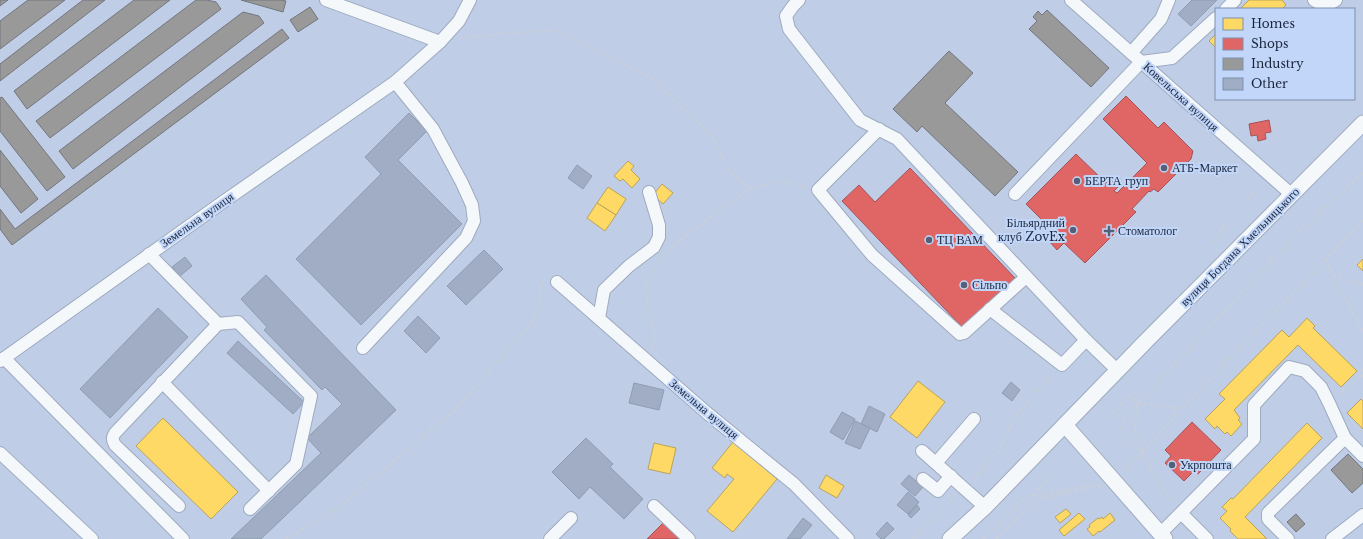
<svg xmlns="http://www.w3.org/2000/svg" width="1363" height="539" viewBox="0 0 1363 539" font-family="'Libre Baskerville',serif">
	<style>
		.homes { fill: #ffd966; stroke: #baa359 }
		.shops { fill: #e06666; stroke: #a55359 }
		.industry { fill: #999; stroke: #73767d }
		.building { fill: #a0adc5; stroke: #8f9cb1 }
		.lines { fill: none; stroke-linecap: round; stroke-linejoin: round }
		.minor-casing { stroke: #9eaac0; stroke-width: 14 }
		.major-casing { stroke: #9eaac0; stroke-width: 17 }
		.path { stroke: #cbd0d8; stroke-width: 2; stroke-dasharray: 3 3; stroke-linecap: butt }
		.minor { stroke: #f5f8fb; stroke-width: 12 }
		.major { stroke: #f5f8fb; stroke-width: 15 }
		.poi-dot { fill: #546078; stroke: #c1d6f8; stroke-width: 1.5 }
		.labels { text-anchor: middle; stroke-width: 4; stroke-linejoin: round; paint-order: stroke }
		.street-label { font-size: 12px; fill: #1a263c; stroke: #c1d6f8 }
		.poi-label { font-size: 12px; fill: #1a263c; stroke: #c1d6f8; text-anchor: start }
	</style>
	<rect width="100%" height="100%" fill="#bfcde6"/>
	<g class="homes">
		<polygon points="1249,0 1282,0 1286,5 1282,9 1240,9"/>
		<polygon points="1216,34 1216,48 1209,41"/>
		<polygon points="628,161 634,166 631,170 640,179 632,188 623,179 620,181 614,176"/>
		<polygon points="662,184 673,193 663,204 653,195"/>
		<polygon points="608,187 626,199 616,215 597,203"/>
		<polygon points="597,203 616,215 605,231 587,218"/>
		<polygon points="1363,259 1363,271 1357,265"/>
		<polygon points="1307,318 1315,326 1313,328 1357,371 1341,387 1298,345 1234,410 1240,418 1238,420 1242,424 1231,436 1227,432 1225,434 1217,426 1215,429 1205,419 1225,399 1219,394 1282,330 1289,337"/>
		<polygon points="918,381 945,402 917,438 890,417"/>
		<polygon points="1361,399 1363,401 1363,429 1347,413"/>
		<polygon points="163,418 238,492 211,519 136,446"/>
		<polygon points="1307,423 1322,438 1245,517 1267,539 1238,539 1230,531 1231,529 1220,518 1227,511 1222,507 1231,498 1233,499"/>
		<polygon points="733,442 777,479 733,532 707,511 734,479 727,474 725,478 712,468"/>
		<polygon points="654,443 676,448 670,474 648,469"/>
		<polygon points="826,475 844,486 837,498 819,488"/>
		<polygon points="1066,509 1071,514 1060,523 1055,517"/>
		<polygon points="1079,513 1085,519 1064,536 1059,530"/>
		<polygon points="1110,513 1115,520 1100,532 1099,531 1093,536 1087,529 1090,527 1089,525 1098,518 1099,519 1102,517 1103,519"/>
	</g>
	<g class="shops">
		<polygon points="1126,96 1158,128 1164,122 1193,151 1191,159 1158,192 1154,189 1150,192 1149,191 1132,209 1136,212 1085,263 1064,243 1057,250 1049,241 1056,234 1026,204 1076,154 1106,183 1110,179 1118,187 1114,191 1117,193 1147,163 1103,119"/>
		<polygon points="1269,120 1271,132 1265,133 1266,139 1258,141 1257,135 1251,136 1249,124"/>
		<polygon points="910,168 1015,278 962,327 842,201 859,185 875,202"/>
		<polygon points="1192,422 1221,450 1198,474 1194,471 1184,481 1165,463 1171,456 1165,450"/>
		<polygon points="663,523 680,539 647,539"/>
	</g>
	<g class="industry">
		<polygon points="0,0 8,0 0,6"/>
		<polygon points="28,0 65,0 0,49 0,21"/>
		<polygon points="83,0 105,0 0,81 0,64"/>
		<polygon points="134,0 170,0 27,109 14,91"/>
		<polygon points="196,0 207,0 216,2 221,9 50,138 36,121"/>
		<polygon points="241,0 281,0 286,1 283,12"/>
		<polygon points="310,7 318,19 298,32 290,20"/>
		<polygon points="1047,10 1109,68 1091,87 1029,29 1037,21 1033,17 1038,11 1042,15"/>
		<polygon points="243,12 259,16 264,23 73,169 59,151"/>
		<polygon points="282,29 289,38 12,245 0,229 0,209 15,229"/>
		<polygon points="949,51 973,73 945,103 1018,172 995,196 922,126 917,132 893,109"/>
		<polygon points="2,97 65,177 47,191 0,131 0,98"/>
		<polygon points="0,150 38,199 21,213 0,186"/>
		<polygon points="1348,454 1363,469 1363,483 1352,493 1331,470"/>
		<polygon points="1296,514 1305,524 1296,532 1287,522"/>
	</g>
	<g class="building">
		<polygon points="1192,0 1217,0 1191,26 1178,14"/>
		<polygon points="409,113 427,131 398,160 462,224 361,325 296,259 381,174 365,157"/>
		<polygon points="577,165 592,176 583,189 568,178"/>
		<polygon points="484,250 503,269 466,305 447,286"/>
		<polygon points="185,257 192,266 180,276 172,267"/>
		<polygon points="266,275 396,410 261,539 231,539 321,453 307,438 342,404 325,387 322,390 264,330 267,327 241,299"/>
		<polygon points="158,308 188,337 110,418 80,389"/>
		<polygon points="418,316 440,338 426,353 404,331"/>
		<polygon points="238,341 304,402 293,414 227,353"/>
		<polygon points="1011,382 1020,390 1012,401 1002,393"/>
		<polygon points="634,383 664,390 659,410 629,403"/>
		<polygon points="869,406 885,414 877,432 861,424"/>
		<polygon points="842,412 855,419 843,440 830,432"/>
		<polygon points="855,421 870,428 860,449 845,443"/>
		<polygon points="586,438 613,464 610,467 643,499 624,519 590,487 579,499 552,472"/>
		<polygon points="909,475 923,487 915,496 901,484"/>
		<polygon points="908,492 919,502 908,514 897,505"/>
		<polygon points="917,505 920,509 911,518 908,515"/>
		<polygon points="803,518 812,525 800,539 787,539"/>
		<polygon points="887,522 894,529 884,539 881,539 876,534"/>
	</g>
	<g class="lines">
		<defs>
			<g id="minor">
				<polyline points="326,0 440,42"/>
				<polyline points="799,0 793,6 786,16 789,29 860,120 897,139 1086,340 1118,371"/>
				<polyline points="1071,0 1292,195"/>
				<path d="M1314,0C1321,5 1329,5 1336,0"/>
				<polyline points="1226,9 1235,0"/>
				<polyline points="1131,53 1161,19 1169,0"/>
				<polyline points="879,129 818,190 872,255 960,334 964,333 1026,277"/>
				<polyline points="1015,194 1141,62 1172,58 1216,18"/>
				<path d="M149,254L218,324L115,433C112,437 112,440 115,445L179,506"/>
				<polyline points="557,282 707,413 794,484 848,539"/>
				<polyline points="990,309 1062,365 1086,340"/>
				<polyline points="599,318 604,290 629,266 654,247 659,237 659,225 649,192"/>
				<polyline points="218,324 238,322 311,396 296,464 250,509"/>
				<polyline points="363,348 466,238 474,221 472,205 462,183 433,129 395,82"/>
				<polyline points="4,358 183,539"/>
				<polyline points="0,361 223,202 395,82 440,42 459,21 470,0"/>
				<polyline points="162,382 269,491"/>
				<polyline points="922,451 985,507"/>
				<polyline points="0,453 92,539"/>
				<polyline points="936,463 974,419"/>
				<polyline points="923,479 938,491 951,476"/>
				<polyline points="654,506 689,539"/>
				<polyline points="1181,513 1207,539"/>
				<polyline points="1160,534 1254,439 1254,405 1289,367 1305,371 1321,387 1329,403 1345,438"/>
				<polyline points="550,539 571,518"/>
				<polyline points="1288,539 1268,519 1268,513 1345,438 1363,456"/>
				<polyline points="1332,539 1363,515"/>
			</g>
			<g id="major">
				<polyline points="1065,425 1165,539"/>
				<polyline points="950,539 985,507 1148,339 1363,123"/>
			</g>
		</defs>
		<use href="#minor" class="minor-casing"/>
		<use href="#major" class="major-casing"/>
		<g class="path">
			<polyline points="459,39 503,33 560,31 649,76 713,137 727,168 749,189"/>
			<polyline points="1247,200 1256,190"/>
			<polyline points="1213,243 1224,224"/>
			<polyline points="1326,259 1333,276 1363,331"/>
			<polyline points="1333,276 1363,284"/>
			<polyline points="652,351 656,336 647,305 646,283 660,259 684,237 749,189 783,181 808,188"/>
			<polyline points="1359,376 1363,369"/>
			<polyline points="1037,392 1054,373"/>
			<polyline points="1338,395 1359,376 1363,376"/>
			<polyline points="1138,403 1180,409"/>
			<path d="M1108,418L1130,395L1138,403C1119,421 1121,422 1128,446L1143,452L1152,472L1174,503"/>
			<polyline points="1143,452 1181,409 1363,221"/>
			<path d="M1123,470L1143,452C1132,433 1135,424 1138,403L1299,232L1363,173"/>
			<polyline points="972,479 1000,450 1015,416 1029,400"/>
			<polyline points="1033,495 1052,475"/>
			<polyline points="286,539 338,508 454,411 530,325 539,308 540,301 540,284 543,280 546,280"/>
			<polyline points="913,539 956,495"/>
			<polyline points="983,539 1023,500 1032,496 1094,485 1100,485"/>
			<polyline points="996,539 1038,499 1101,486"/>
		</g>
		<use href="#minor" class="minor"/>
		<use href="#major" class="major"/>
	</g>
	<g class="poi-dot">
		<circle cx="1164" cy="168" r="4"/>
		<circle cx="1077" cy="181" r="4"/>
		<circle cx="1073" cy="230" r="4"/>
		<path d="M1107 225h4v4h4v4h-4v4h-4v-4h-4v-4h4z"/>
		<circle cx="929" cy="240" r="4"/>
		<circle cx="964" cy="285" r="4"/>
		<circle cx="1172" cy="465" r="4"/>
	</g>
	<g class="labels">
		<g class="street-label">
			<text transform="translate(1181 97) rotate(42)" y="4">Ковельська вулиця</text>
			<text transform="translate(197 220) rotate(-35)" y="4">Земельна вулиця</text>
			<text transform="translate(1240 247) rotate(-45)" y="4">вулиця Богдана Хмельницького</text>
			<text transform="translate(704 409) rotate(40)" y="4">Земельна вулиця</text>
		</g>
		<g class="poi-label">
			<text x="1172" y="172">АТБ-Маркет</text>
			<text x="1085" y="185">БЕРТА груп</text>
			<text x="1065" y="227" text-anchor="end">Більярдний<tspan x="1065" dy="14">клуб ZovEx</tspan></text>
			<text x="1118" y="235">Стоматолог</text>
			<text x="937" y="244">ТЦ ВАМ</text>
			<text x="972" y="289">Сільпо</text>
			<text x="1180" y="469">Укрпошта</text>
		</g>
	</g>
	<rect x="1215" y="8" width="140" height="92" fill="#c1d6f8" stroke="#7e90ad"/>
	<rect x="1223" y="18" width="20" height="12" fill="#ffd966" stroke="#7e90ad"/>
	<text x="1251" y="28" font-size="12" fill="#1a263c">Homes</text>
	<rect x="1223" y="38" width="20" height="12" fill="#e06666" stroke="#7e90ad"/>
	<text x="1251" y="48" font-size="12" fill="#1a263c">Shops</text>
	<rect x="1223" y="58" width="20" height="12" fill="#999999" stroke="#7e90ad"/>
	<text x="1251" y="68" font-size="12" fill="#1a263c">Industry</text>
	<rect x="1223" y="78" width="20" height="12" fill="#a0adc5" stroke="#7e90ad"/>
	<text x="1251" y="88" font-size="12" fill="#1a263c">Other</text>
</svg>
